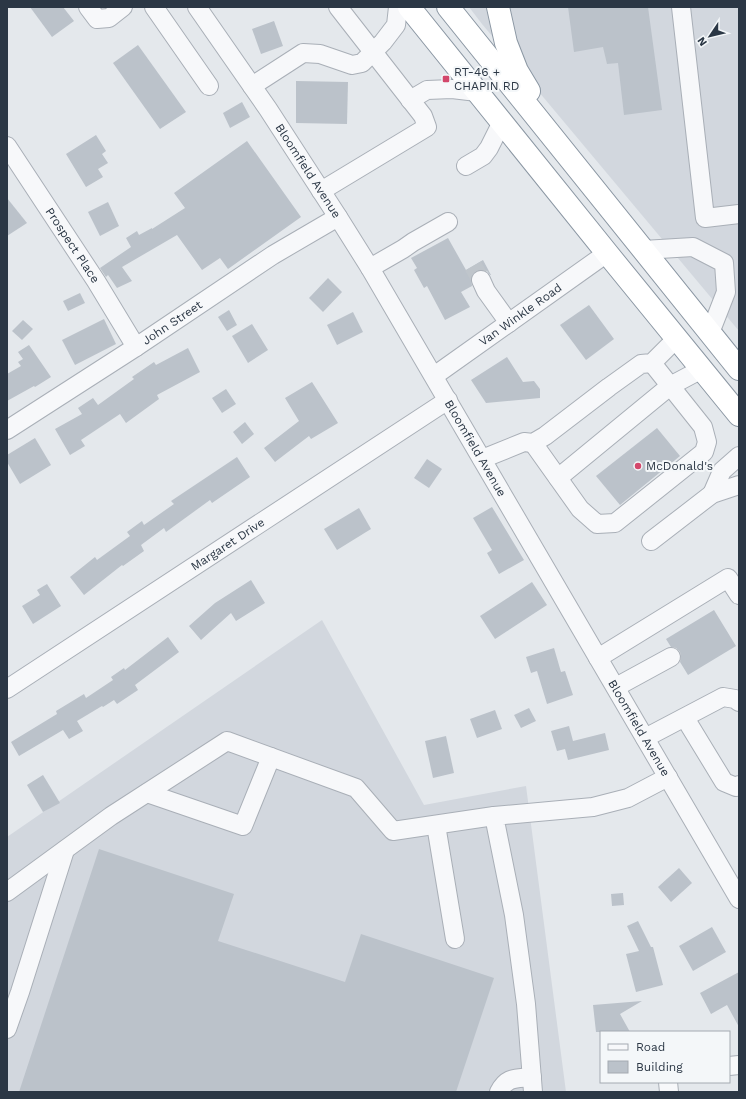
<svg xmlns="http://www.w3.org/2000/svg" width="746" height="1099" viewBox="0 0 746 1099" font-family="'Work Sans',sans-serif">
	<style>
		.built { fill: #d2d7de }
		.building { fill: #bbc2ca }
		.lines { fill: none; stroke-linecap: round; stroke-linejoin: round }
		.minor-tunnel { stroke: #bfc5cb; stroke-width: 18; stroke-dasharray: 18 9; stroke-linecap: butt }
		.minor-casing { stroke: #a9afb7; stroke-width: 20 }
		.highway-casing { stroke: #8b97a3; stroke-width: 24 }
		.minor { stroke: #f7f8fa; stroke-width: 18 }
		.highway { stroke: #fff; stroke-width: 22 }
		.poi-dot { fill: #d3476b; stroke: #f4f7f9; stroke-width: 1.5 }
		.labels { text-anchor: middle; stroke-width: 4; stroke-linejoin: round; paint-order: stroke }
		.poi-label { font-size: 12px; fill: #2b3745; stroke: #f4f7f9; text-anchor: start }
		.street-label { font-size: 12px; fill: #2b3745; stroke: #f4f7f9 }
	</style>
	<rect width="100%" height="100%" fill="#e4e8ec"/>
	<g class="built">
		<polygon points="469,7 739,7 739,331 482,24"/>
		<polygon points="322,620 424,805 526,786 566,1092 7,1092 7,837"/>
	</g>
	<g class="building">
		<polygon points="30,7 63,7 74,21 52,37"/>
		<polygon points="568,7 648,7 662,110 624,115 618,63 607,64 603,47 574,52"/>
		<polygon points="274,21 283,46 261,54 252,29"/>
		<polygon points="138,45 186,112 160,129 113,63"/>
		<polygon points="296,81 348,82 347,124 296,123"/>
		<polygon points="242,102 250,117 230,128 223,113"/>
		<polygon points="96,135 106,151 102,154 108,163 98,169 103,177 86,187 66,154"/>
		<polygon points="247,141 301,217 228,269 220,258 202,270 177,235 122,267 132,281 117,288 108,275 106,277 100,268 131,247 126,238 137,231 139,235 152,228 152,229 185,208 174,193"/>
		<polygon points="7,198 27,223 7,236"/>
		<polygon points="108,202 119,226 100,236 88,212"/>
		<polygon points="448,238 466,270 483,260 491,275 490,275 487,271 482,270 476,271 473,274 471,279 472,286 461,292 470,307 445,320 427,286 424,288 414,270 417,268 411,258"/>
		<polygon points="328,278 342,292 323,312 309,298"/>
		<polygon points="80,293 85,303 68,311 63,301"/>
		<polygon points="589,305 614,339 586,360 560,325"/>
		<polygon points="229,310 237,325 227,331 218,317"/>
		<polygon points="353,312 363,332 337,345 327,325"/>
		<polygon points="104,319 116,344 75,365 62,340"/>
		<polygon points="23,320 33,329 22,340 12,331"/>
		<polygon points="252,324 268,350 248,363 232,336"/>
		<polygon points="29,345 51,377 35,387 34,386 7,401 7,374 21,366 18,362 23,359 18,352"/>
		<polygon points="188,348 200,372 157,395 159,399 126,423 120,414 81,440 85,446 70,455 55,429 82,414 78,408 93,398 98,405 134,379 132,377 154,362 156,365"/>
		<polygon points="507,357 523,382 534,381 540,389 540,398 486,403 471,380"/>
		<polygon points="312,382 338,423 311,439 309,436 275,462 264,448 299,421 285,398"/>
		<polygon points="226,389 236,404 222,413 212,398"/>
		<polygon points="245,422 254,434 242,444 233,432"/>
		<polygon points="657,428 680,456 620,505 596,476"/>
		<polygon points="35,438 51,465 20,484 7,462 7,455"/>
		<polygon points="237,457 250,477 212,503 210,500 166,532 164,528 141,545 144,551 123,566 122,565 84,595 70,577 95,557 97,560 130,536 127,532 142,521 144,525 174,504 171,501"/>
		<polygon points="427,459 442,469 429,488 414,478"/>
		<polygon points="492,507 524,560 499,574 487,553 492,550 473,518"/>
		<polygon points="359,508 371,529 337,550 324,529"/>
		<polygon points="251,580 265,603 236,621 231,613 201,640 189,626 215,603"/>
		<polygon points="532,582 547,605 495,639 480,616"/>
		<polygon points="47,584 61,606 33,624 22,606 40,595 37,590"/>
		<polygon points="714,610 736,646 688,675 680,662 681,657 680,652 676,648 671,647 666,639"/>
		<polygon points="168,637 179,652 135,685 138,690 117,704 114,700 103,707 102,706 77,721 83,731 69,739 63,730 19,756 11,742 57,714 56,711 84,694 86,698 113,680 111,677 124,668 125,670"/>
		<polygon points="554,648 561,672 565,671 573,695 547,704 537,671 531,673 526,657"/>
		<polygon points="529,708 536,721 521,728 514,715"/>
		<polygon points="495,710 502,729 477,738 470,719"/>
		<polygon points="569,726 573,741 605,733 609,750 568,760 565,749 557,751 551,731"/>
		<polygon points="446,736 454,773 433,778 425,741"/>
		<polygon points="43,775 60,803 43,812 27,785"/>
		<polygon points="99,849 234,894 218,941 345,982 361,934 494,978 456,1092 19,1092"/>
		<polygon points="679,868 692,883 671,902 658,887"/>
		<polygon points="623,893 624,905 612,906 611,894"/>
		<polygon points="638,921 651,947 653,947 663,985 636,992 626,954 639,951 627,926"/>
		<polygon points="712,927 726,952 693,971 679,946"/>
		<polygon points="739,972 739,1027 727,1005 711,1014 700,993"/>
		<polygon points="642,1001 620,1014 630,1032 596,1032 593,1005"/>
	</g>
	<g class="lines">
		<polyline class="minor-tunnel" points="473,266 481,280"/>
		<defs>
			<g id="minor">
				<polyline points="88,7 97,19 109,18 123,7"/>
				<polyline points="154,7 209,86"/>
				<path id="s1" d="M197,7L268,109L338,217L370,268L739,899"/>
				<polyline points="681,7 705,218 739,214"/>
				<polyline points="252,86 303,53 320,54 352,65 362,63 383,42 396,25 398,7"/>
				<polyline points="410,100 427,90 452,89 477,92"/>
				<path id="s2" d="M7,146L96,281L136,347"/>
				<polyline points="466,166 483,156 489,148 502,122"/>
				<polyline points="321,191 427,127 423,116 338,7"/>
				<polyline points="643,250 693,247 724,263 726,292 710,333"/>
				<polyline points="370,268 403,249 413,242 448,222"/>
				<polyline points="481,280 486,291 509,323"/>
				<path id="s3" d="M434,376L607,253"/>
				<path id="s4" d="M7,430L136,347L273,255L338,217"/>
				<polyline points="533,443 580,509 597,524 615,523 704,452 707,442 703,427 652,363"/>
				<polyline points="482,459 524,442 533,443 545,436 609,387 641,364 652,363 677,338"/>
				<polyline points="558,478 670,386 702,369"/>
				<polyline points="712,494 722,471 739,456"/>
				<polyline points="651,541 712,494 739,485"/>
				<polyline points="598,658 728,578 739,595"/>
				<polyline points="616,687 671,657"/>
				<path id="s5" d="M7,689L448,400"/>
				<polyline points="685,718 724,782 736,787 739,785"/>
				<polyline points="645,738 723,697 735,699 739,702"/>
				<polyline points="147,793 243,826 271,757"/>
				<polyline points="436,825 455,939"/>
				<polyline points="7,892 111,816 227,741 356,788 393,831 494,816"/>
				<polyline points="7,1029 20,992 65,850"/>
				<polyline points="729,1066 739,1065"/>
				<polyline points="668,1082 669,1092"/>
				<path d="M499,1092C507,1076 516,1079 532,1077"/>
				<polyline points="533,1092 526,1004 514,915 494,816 593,807 628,798 668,777"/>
			</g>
			<g id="highway">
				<polyline points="409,7 607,253 739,415"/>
				<polyline points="448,7 739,369"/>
				<polyline points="498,7 506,43 517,71 529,91"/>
			</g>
		</defs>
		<use href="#minor" class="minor-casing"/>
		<use href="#highway" class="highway-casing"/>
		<use href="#minor" class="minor"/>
		<use href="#highway" class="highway"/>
	</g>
	<g class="poi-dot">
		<rect x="442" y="75" width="8" height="8" rx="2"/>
		<circle cx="638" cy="466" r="4"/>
	</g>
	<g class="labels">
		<g class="poi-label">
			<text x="454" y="76">RT-46 +<tspan x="454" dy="14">CHAPIN RD</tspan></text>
			<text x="646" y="470">McDonald's</text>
		</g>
		<g class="street-label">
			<text dy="4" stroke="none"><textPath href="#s1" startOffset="198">Bloomfield Avenue</textPath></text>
			<text dy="4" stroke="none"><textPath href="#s2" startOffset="119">Prospect Place</textPath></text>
			<text dy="4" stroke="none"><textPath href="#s3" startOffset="106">Van Winkle Road</textPath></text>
			<text dy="4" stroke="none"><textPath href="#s4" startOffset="197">John Street</textPath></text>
			<text dy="4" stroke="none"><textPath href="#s1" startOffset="522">Bloomfield Avenue</textPath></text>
			<text dy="4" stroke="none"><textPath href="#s5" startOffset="264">Margaret Drive</textPath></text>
			<text dy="4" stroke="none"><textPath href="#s1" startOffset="846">Bloomfield Avenue</textPath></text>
		</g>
	</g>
	<rect width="746" height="1099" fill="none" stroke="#2b3745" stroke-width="16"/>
	<rect x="600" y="1031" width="130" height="52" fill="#f4f7f9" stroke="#a4aab1"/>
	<rect x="608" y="1044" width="20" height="6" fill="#f7f8fa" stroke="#a4aab1"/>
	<text x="636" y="1051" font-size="12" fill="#2b3745">Road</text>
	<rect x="608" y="1061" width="20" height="12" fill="#bbc2ca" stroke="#a4aab1"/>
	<text x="636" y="1071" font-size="12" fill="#2b3745">Building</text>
	<g transform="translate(710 36) rotate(235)" stroke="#f4f7f9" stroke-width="3" paint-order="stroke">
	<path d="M0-3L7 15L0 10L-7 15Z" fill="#2b3745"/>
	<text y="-6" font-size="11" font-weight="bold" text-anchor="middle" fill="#2b3745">N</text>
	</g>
</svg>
